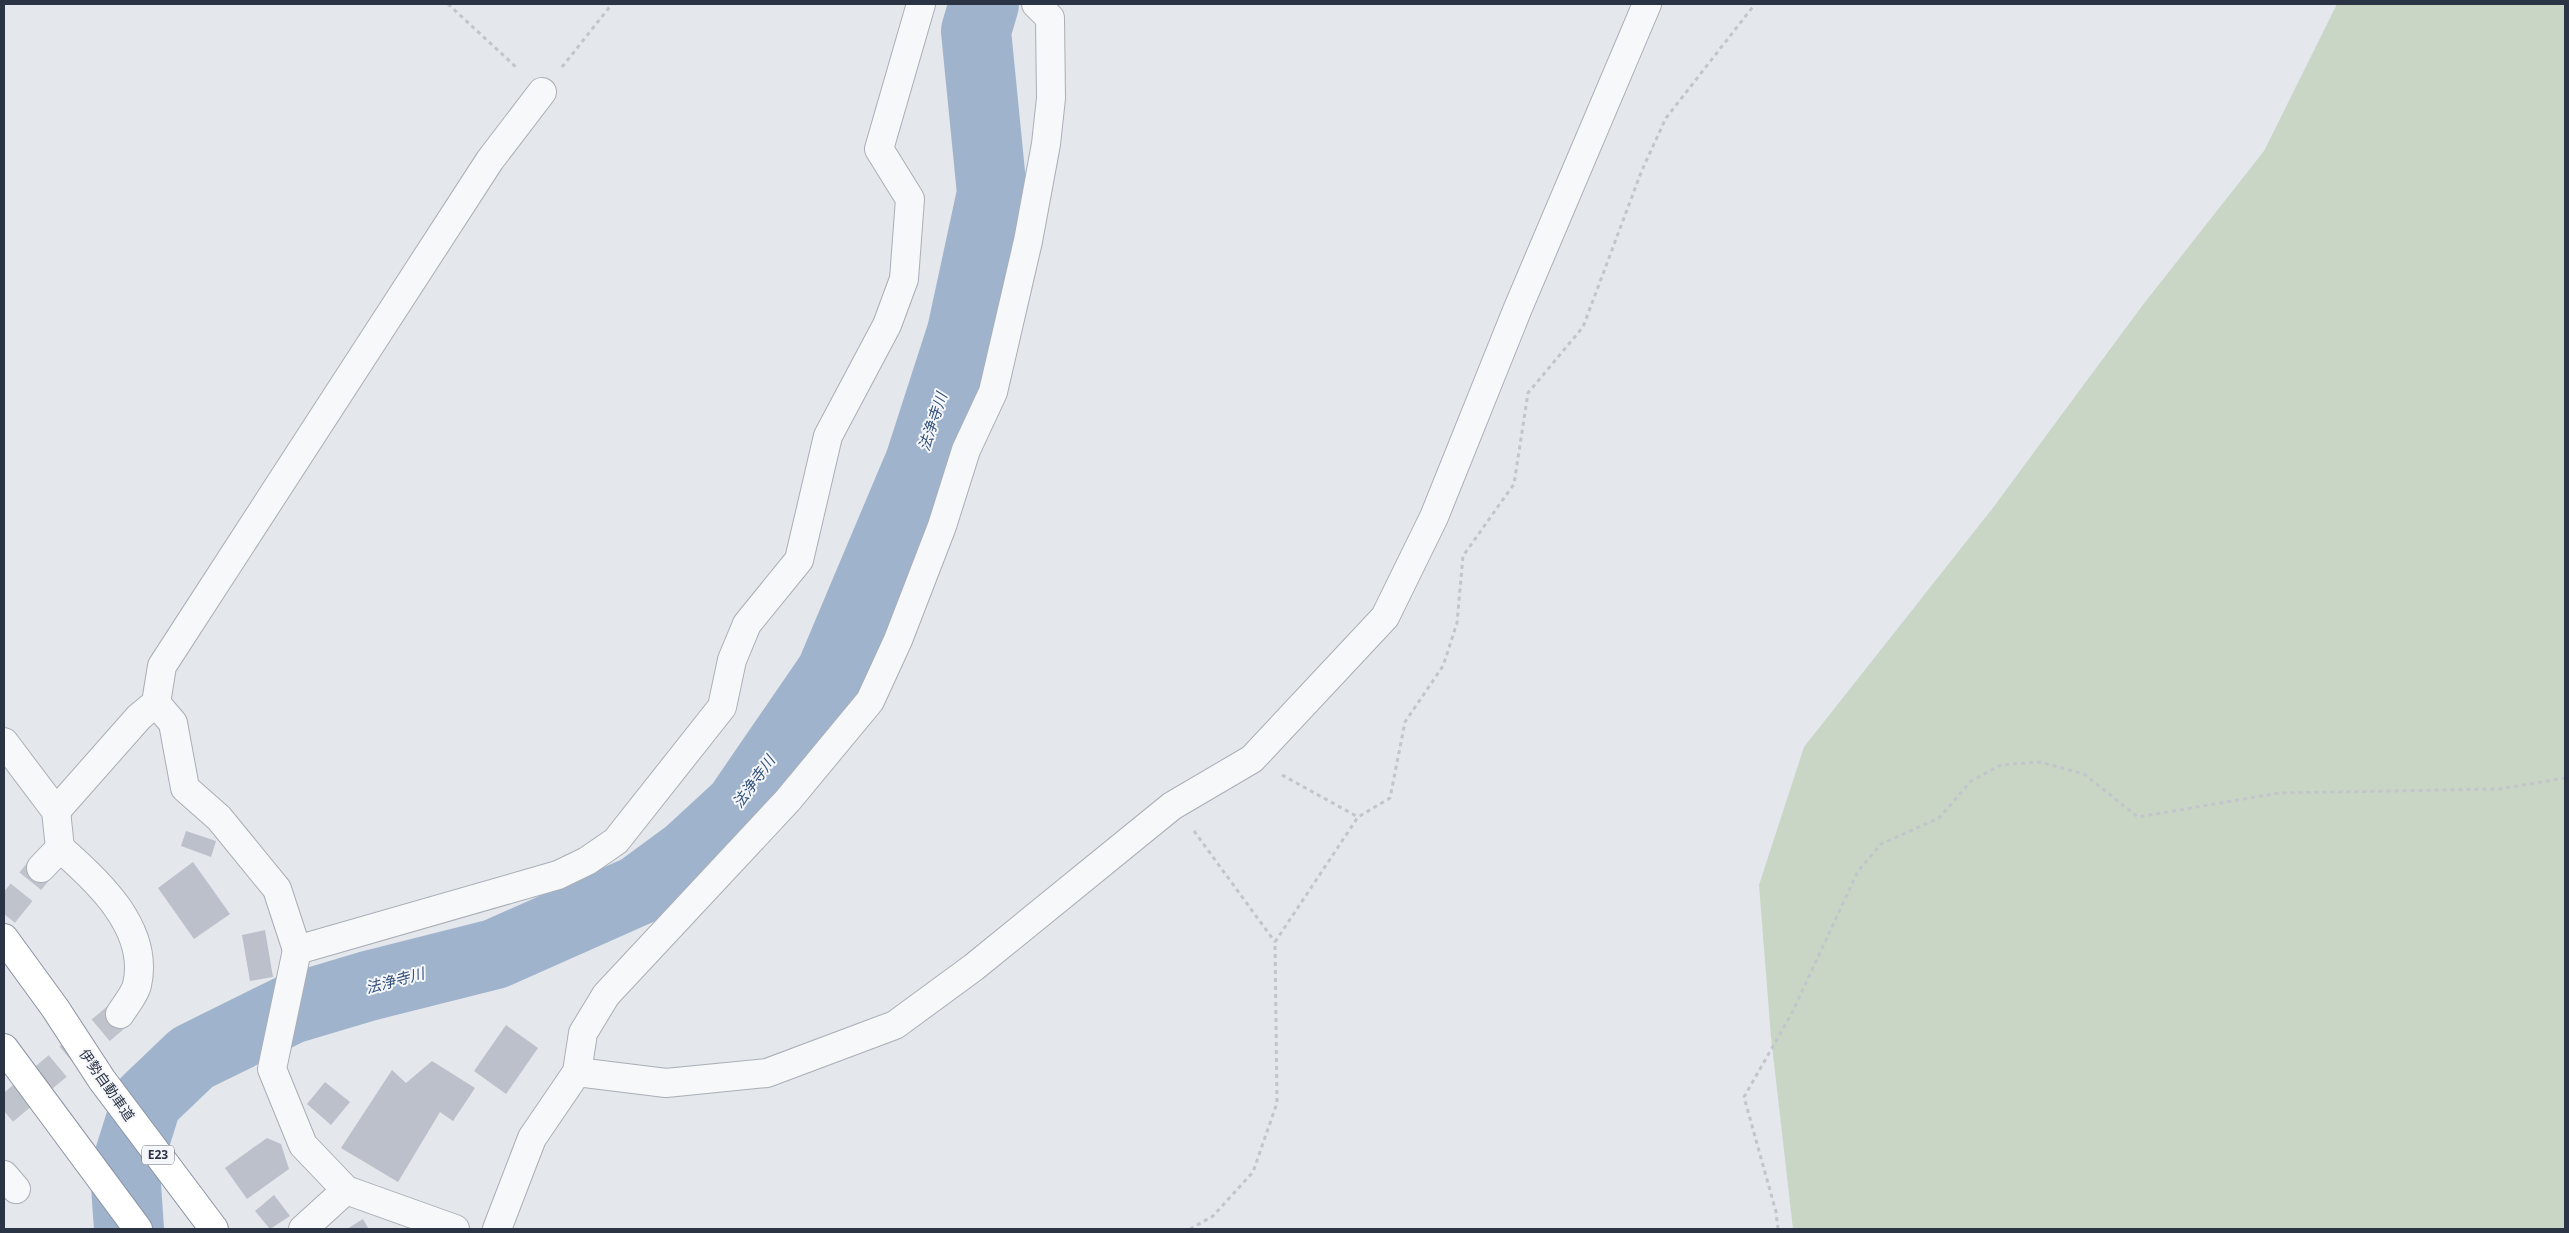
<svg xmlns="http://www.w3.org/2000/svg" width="2569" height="1233" viewBox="0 0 2569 1233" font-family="'Noto Sans','Noto Sans JP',sans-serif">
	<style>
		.green { fill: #c9d6c5 }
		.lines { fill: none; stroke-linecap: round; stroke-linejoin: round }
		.river { stroke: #9fb4cc; stroke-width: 70 }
		.building { fill: #bbc0ca }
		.street-tunnel { stroke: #bfc3cb; stroke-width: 28; stroke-dasharray: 28 14; stroke-linecap: butt }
		.street-casing { stroke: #a9aeb7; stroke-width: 30 }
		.highway-casing { stroke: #8b94a3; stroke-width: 30 }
		.path { stroke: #c2c5cb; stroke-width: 3; stroke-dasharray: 4 4; stroke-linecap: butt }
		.street { stroke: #f7f8fa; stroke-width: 28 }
		.highway { stroke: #fff; stroke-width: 28 }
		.labels { text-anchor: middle; stroke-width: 4; stroke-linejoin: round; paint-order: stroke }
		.shield { fill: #f4f6f9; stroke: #676e7b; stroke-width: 1 }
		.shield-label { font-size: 12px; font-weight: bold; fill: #2b3445 }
		.street-label { font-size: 14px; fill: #2b3445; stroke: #f4f6f9 }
		.water-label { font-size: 15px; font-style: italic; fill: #34527a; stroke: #f4f6f9 }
	</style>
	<rect width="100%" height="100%" fill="#e4e7ec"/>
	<polygon class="green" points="2337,4 2565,4 2565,1229 1793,1229 1771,1037 1759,885 1804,747 1992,509 2142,306 2264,151"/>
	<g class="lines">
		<polyline class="river" points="129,1229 125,1171 147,1101 192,1058 291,1009 368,986 495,954 639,890 688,854 739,807 831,673 920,462 962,332 992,193 976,31 984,4"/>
	</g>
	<g class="building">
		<polygon points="186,831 216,841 211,857 181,846"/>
		<polygon points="193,862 230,914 194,939 158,888"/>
		<polygon points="265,930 273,977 250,981 242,935"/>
		<polygon points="506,1025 538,1048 506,1094 474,1071"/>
		<polygon points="432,1061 475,1088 453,1121 440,1112 398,1182 341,1148 392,1070 406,1083"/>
		<polygon points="325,1082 350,1102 331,1125 307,1104"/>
		<polygon points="267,1138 281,1144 289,1169 247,1199 225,1168"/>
		<polygon points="274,1195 290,1216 270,1229 255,1211"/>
		<polygon points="363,1219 368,1228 366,1229 347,1229"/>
	</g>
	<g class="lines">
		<g class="street-tunnel">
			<polyline points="4,914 41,868"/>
			<polyline points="4,1111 120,1014"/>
		</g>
		<defs>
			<g id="street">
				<polyline points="156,703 173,723 185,788 219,818 277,889 297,950 558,875 587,861 616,841 722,707 732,660 747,624 799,560 828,436 887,325 904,279 910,199 879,149 921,4"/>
				<path d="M4,742L56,811L60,848C98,881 150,929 137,985C135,994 125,1006 120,1014"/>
				<polyline points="56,811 139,717 156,703 162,666 490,160 542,92"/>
				<polyline points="41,868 60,848"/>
				<polyline points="297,950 272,1069 303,1145 346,1190 455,1229"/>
				<polyline points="577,1072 666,1083 767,1073 895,1025 974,967 1172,806 1252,759 1385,617 1434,517 1518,308 1647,4"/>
				<polyline points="4,1175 16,1189"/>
				<polyline points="303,1229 346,1190"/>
				<polyline points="497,1229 532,1138 577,1072 583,1033 606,995 788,800 870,701 898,640 942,526 966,450 993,392 1028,241 1046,144 1051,98 1050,18 1036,4"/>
			</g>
			<g id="highway">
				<polyline points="4,938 55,1008 102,1080 214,1229"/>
				<polyline points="4,1048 138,1229"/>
			</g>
		</defs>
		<use href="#street" class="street-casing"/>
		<use href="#highway" class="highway-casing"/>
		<g class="path">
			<polyline points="448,4 517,68"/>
			<polyline points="562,67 612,4"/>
			<polyline points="1282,775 1358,817"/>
			<polyline points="1194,831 1275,942"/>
			<polyline points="1190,1229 1213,1216 1253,1172 1277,1103 1275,942 1358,817 1390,798 1405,722 1443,666 1457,623 1463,556 1514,484 1528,393 1583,327 1642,170 1666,118 1755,4"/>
			<polyline points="1778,1229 1776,1212 1744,1097 1792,1013 1858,871 1881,844 1939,818 1971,781 2001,765 2040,762 2084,774 2138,817 2279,793 2499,789 2565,778"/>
		</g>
		<use href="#street" class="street"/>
		<use href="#highway" class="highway"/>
	</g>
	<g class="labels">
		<rect class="shield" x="142" y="1145.5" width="32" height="19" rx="4"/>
		<g class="shield-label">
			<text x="158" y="1159">E23</text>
		</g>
		<g class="street-label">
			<text transform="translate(107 1085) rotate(55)" y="5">伊勢自動車道</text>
		</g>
		<g class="water-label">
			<text transform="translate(933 422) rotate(-72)" y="5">法浄寺川</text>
			<text transform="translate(754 782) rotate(-54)" y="5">法浄寺川</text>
			<text transform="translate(395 981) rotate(-15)" y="5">法浄寺川</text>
		</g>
	</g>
	<rect width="2569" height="1233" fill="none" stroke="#2b3445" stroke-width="10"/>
</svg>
